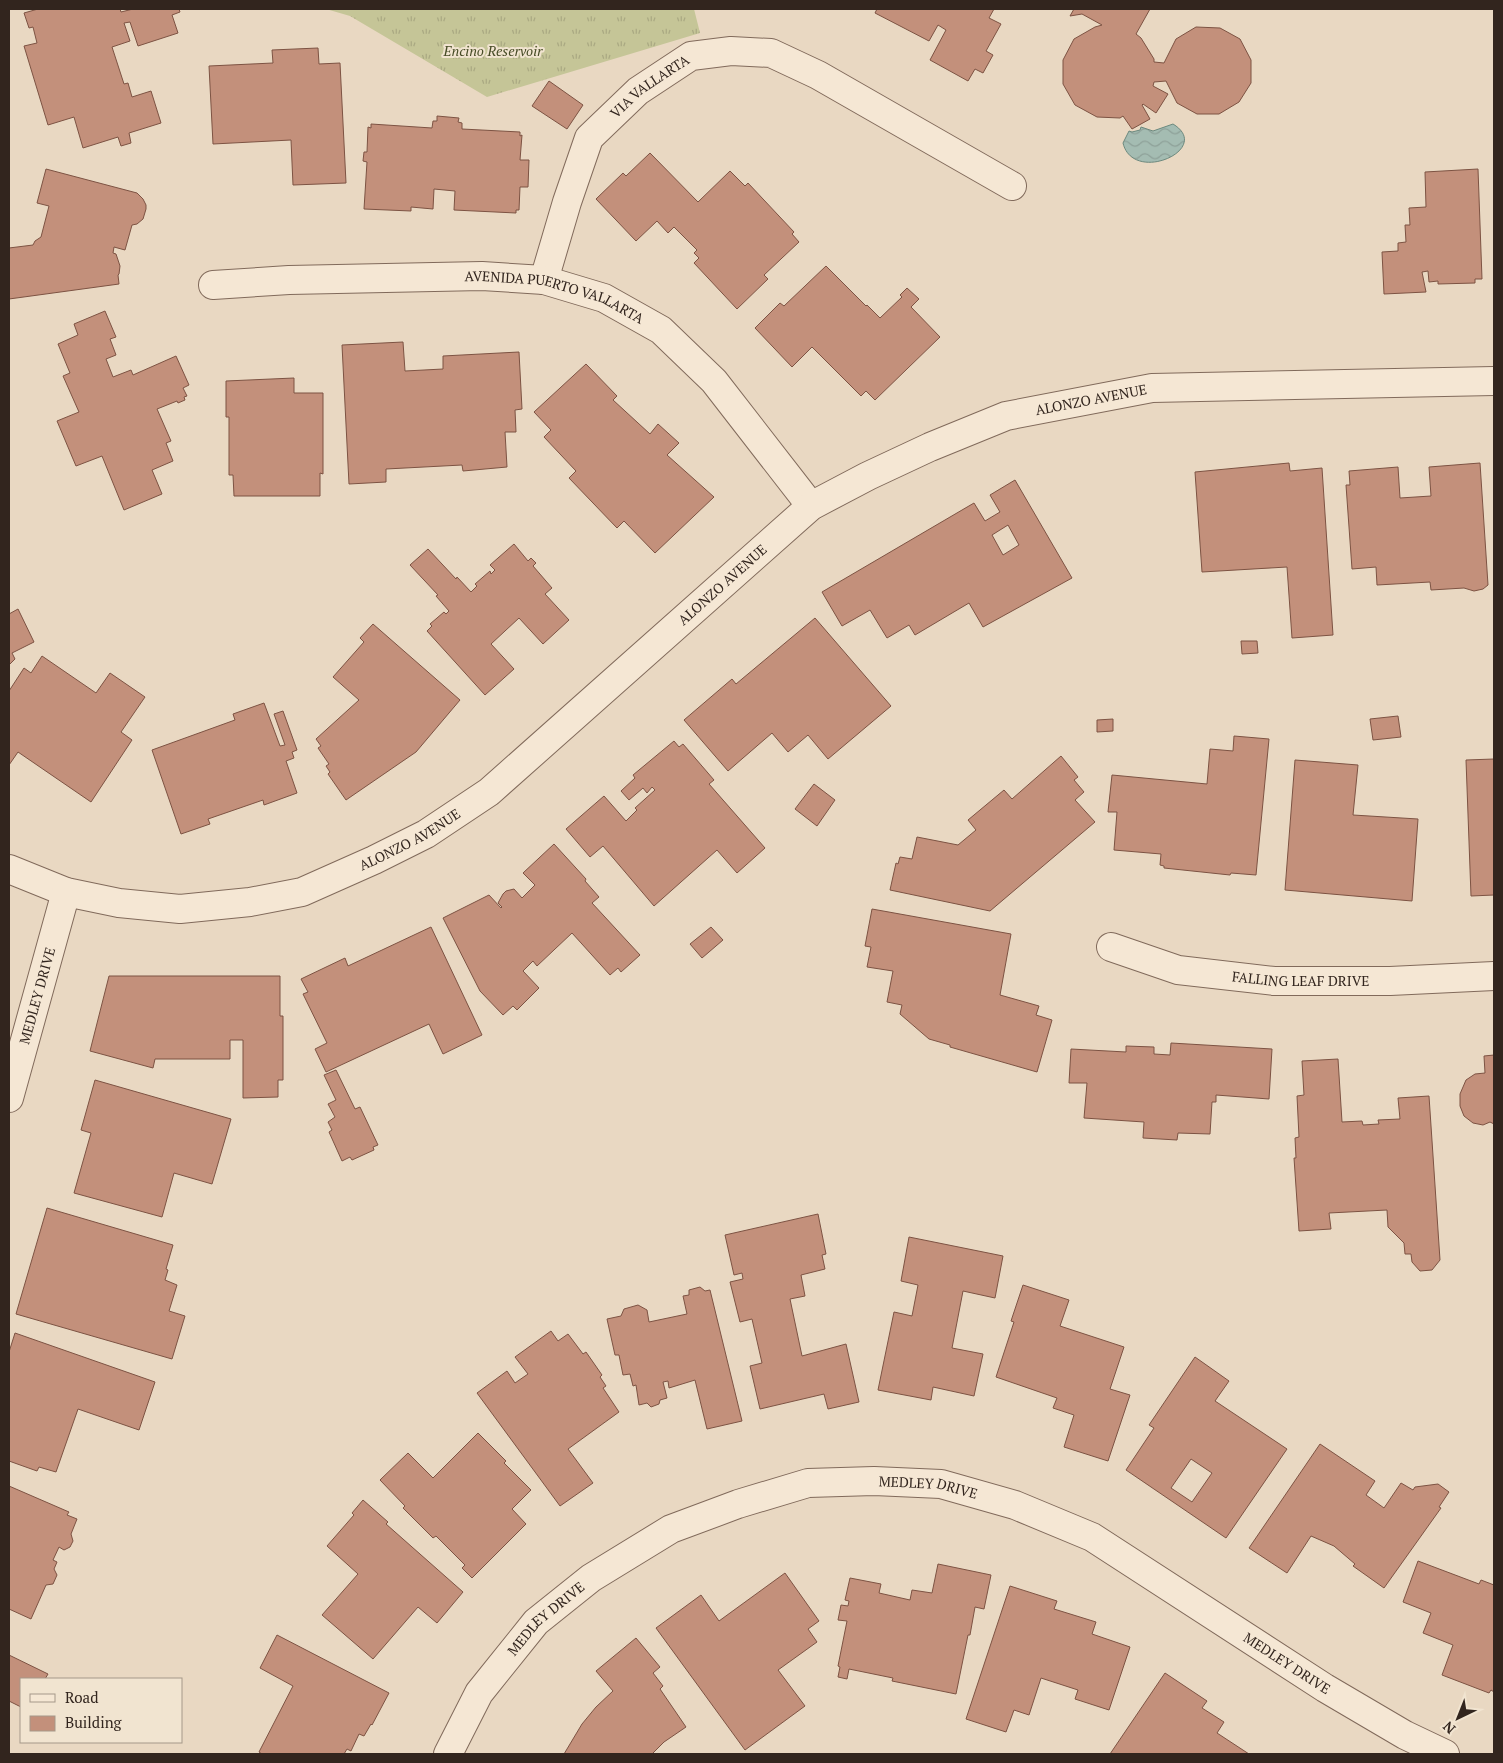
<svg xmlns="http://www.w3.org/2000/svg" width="1503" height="1763" viewBox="0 0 1503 1763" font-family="'PT Serif',serif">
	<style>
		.grass { fill: url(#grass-tufts) }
		.water { fill: url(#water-waves); stroke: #6c897e }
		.building { fill: #c3907b; stroke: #7d5343; fill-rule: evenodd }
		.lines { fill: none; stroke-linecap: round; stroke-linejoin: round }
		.minor-casing { stroke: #816a5b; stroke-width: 30 }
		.minor { stroke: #f5e7d4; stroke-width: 28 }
		.labels { text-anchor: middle; stroke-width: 4; stroke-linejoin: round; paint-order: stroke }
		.park-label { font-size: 14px; font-style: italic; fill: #474c26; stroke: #f1e4d0 }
		.street-label { font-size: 14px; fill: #32251e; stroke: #f1e4d0 }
	</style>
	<defs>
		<pattern id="grass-tufts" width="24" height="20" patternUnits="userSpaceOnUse" patternTransform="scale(1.25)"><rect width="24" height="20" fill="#c5c597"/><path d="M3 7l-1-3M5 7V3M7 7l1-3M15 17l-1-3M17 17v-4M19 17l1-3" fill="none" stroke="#aaa982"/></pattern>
		<pattern id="water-waves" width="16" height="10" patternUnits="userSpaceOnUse" patternTransform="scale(1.25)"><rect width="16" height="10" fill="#a4bcb2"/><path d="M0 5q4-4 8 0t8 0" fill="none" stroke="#8ea199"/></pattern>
	</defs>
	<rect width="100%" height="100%" fill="#e9d8c2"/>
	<polygon class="grass" points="326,9 694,9 700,33 487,97 350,16"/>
	<path class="water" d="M1173,124C1214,149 1133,185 1123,143L1129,131L1132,132L1140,130L1141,127L1153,131Z"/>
	<g class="building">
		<polygon points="38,9 120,9 121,12 133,9 179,9 180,12 172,15 178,33 138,46 130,22 124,23 130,41 112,47 124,84 128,83 132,97 151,91 161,123 129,133 131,143 121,146 118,137 83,148 74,117 48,125 24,46 37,43 33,27 29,28 24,13"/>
		<polygon points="877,9 994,9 989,18 1001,24 986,51 993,55 983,73 975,69 968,81 930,60 946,30 938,25 929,41 875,13"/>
		<polygon points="1074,9 1150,9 1136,34 1141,38 1154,59 1154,62 1164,63 1176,39 1196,27 1220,28 1240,39 1251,60 1251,83 1239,102 1219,114 1197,114 1177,103 1166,81 1154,82 1153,86 1168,94 1156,113 1143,104 1142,105 1150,119 1132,129 1123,116 1120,118 1097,117 1075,105 1063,84 1063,60 1074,39 1095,27 1102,25 1082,14 1070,16"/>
		<polygon points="318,48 319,64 340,63 346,183 293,185 291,140 213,144 209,66 273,63 272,50"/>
		<polygon points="549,81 583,105 567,129 532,106"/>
		<polygon points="437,116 459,118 458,122 462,123 462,129 520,132 520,136 522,135 520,160 529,160 528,187 520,187 519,210 516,210 516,213 454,210 455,191 434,189 433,209 411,207 411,211 364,209 367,162 363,161 364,152 367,152 368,127 371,128 371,124 432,128 433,121 437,121"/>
		<polygon points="650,153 698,202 730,171 745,186 748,183 794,232 792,234 799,242 764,275 768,279 737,309 694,263 699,258 694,253 697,250 674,227 668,233 657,221 636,241 596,199 623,173 626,176"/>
		<polygon points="46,169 137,193 143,199 146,205 146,209 143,219 137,224 132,225 125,250 114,247 113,253 116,254 120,266 119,274 118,275 119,284 9,299 9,248 33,245 35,241 41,237 49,206 37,203"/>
		<polygon points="1478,169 1482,279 1475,279 1475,283 1438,284 1438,281 1429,282 1428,271 1422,272 1426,292 1384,294 1382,252 1398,251 1398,243 1406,242 1405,225 1410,225 1409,208 1426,207 1425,172"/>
		<polygon points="826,266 866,306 867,305 880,318 902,297 900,295 907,288 919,299 911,307 940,337 875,400 866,391 861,396 812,347 792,367 755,328 780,303 784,306"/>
		<polygon points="105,311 116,337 110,339 116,355 106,359 113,377 131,370 133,375 176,356 189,385 183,388 187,396 184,397 185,400 178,403 177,401 157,409 171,441 166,443 173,461 152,470 162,494 124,510 102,456 76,466 57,421 79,412 63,376 70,373 58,344 78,335 74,324"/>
		<polygon points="403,342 405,371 443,369 443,356 519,352 522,409 515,410 516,432 505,432 507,467 463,471 462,465 386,469 386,482 349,484 342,345"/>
		<polygon points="586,364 617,396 613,400 650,434 658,424 679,443 667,455 714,497 655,553 624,521 617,528 569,478 576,471 544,437 551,430 534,412"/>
		<polygon points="294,378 294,393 323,393 323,474 320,473 320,496 234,496 233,475 229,475 229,417 226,417 226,381"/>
		<polygon points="1289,463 1290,471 1322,468 1333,635 1292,638 1287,567 1202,572 1195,472"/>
		<polygon points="1480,463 1488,585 1483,589 1474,591 1464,588 1431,590 1430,582 1377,585 1376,567 1352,569 1346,485 1350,485 1349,471 1398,467 1400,498 1431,496 1429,467"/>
		<path d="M1015,480L1072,578L983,627L969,603L915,635L909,625L887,638L870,610L842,626L822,592L974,503L985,521L1000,512L990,495ZM1008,525L1019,545L1003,555L992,535Z"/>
		<polygon points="514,544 528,561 531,558 536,563 533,566 552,588 545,594 569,620 543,644 519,618 491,644 514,669 485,695 427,631 432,626 430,624 444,612 446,614 449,611 436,596 438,595 410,565 428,549 456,579 457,577 471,592 477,586 475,584 490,571 491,574 495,570 490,565"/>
		<polygon points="18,609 34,642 12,653 15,659 9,665 9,614"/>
		<polygon points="815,618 891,706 828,759 808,735 788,752 772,733 728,771 684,720 732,679 736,684"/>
		<polygon points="373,624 460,700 416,752 346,800 328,774 330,772 326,766 329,764 318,748 321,746 316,739 359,700 333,677 364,642 360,638"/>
		<polygon points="1241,641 1257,641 1258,653 1242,654"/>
		<polygon points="42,656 96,693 110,673 145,697 121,732 132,740 91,802 18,752 9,765 9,691 24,668 31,673"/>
		<polygon points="264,703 280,746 285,745 274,714 283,711 297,750 292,752 294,758 286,761 297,793 264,805 263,800 208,819 210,824 181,834 152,750 235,720 233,714"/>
		<polygon points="1398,716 1401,737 1373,740 1370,719"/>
		<polygon points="1113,719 1113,731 1097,732 1097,720"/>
		<polygon points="1234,736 1269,739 1256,875 1231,873 1230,875 1164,868 1164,866 1160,865 1161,854 1114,850 1117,812 1108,812 1112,775 1207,784 1210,749 1233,751"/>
		<polygon points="674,741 679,747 683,744 714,780 709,784 765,848 737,873 717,850 654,906 603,846 590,857 566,829 604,796 626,821 637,810 635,808 655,790 652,787 647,793 643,788 629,800 621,791 635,778 633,775"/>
		<polygon points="1061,756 1078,777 1074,780 1084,792 1075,800 1095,822 990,911 890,890 896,863 898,864 900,857 912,859 917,837 958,845 976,830 968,820 1004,790 1012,799"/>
		<polygon points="1494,759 1494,895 1471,896 1466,760"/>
		<polygon points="1295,760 1358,765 1353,815 1418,819 1412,901 1285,890"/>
		<polygon points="814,784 835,800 817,826 795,809"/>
		<polygon points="554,844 586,879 585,881 599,897 592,903 640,955 621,972 618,968 610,975 572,933 537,966 533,961 523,971 539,988 517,1010 513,1006 503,1015 480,991 443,918 489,895 501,908 502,907 498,903 503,894 506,891 514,889 522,898 535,885 523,873"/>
		<polygon points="872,909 1011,934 1000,995 1039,1006 1036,1015 1052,1020 1037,1072 950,1047 950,1045 929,1039 900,1014 902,1005 887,1002 893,971 867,967 871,947 865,946"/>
		<polygon points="431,927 482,1035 443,1054 429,1024 326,1072 315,1049 327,1043 303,994 308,992 301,979 345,958 348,966"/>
		<polygon points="711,927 723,940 702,958 690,944"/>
		<polygon points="109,976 280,976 280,1016 283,1016 283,1080 278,1080 278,1097 243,1098 243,1040 230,1040 230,1059 155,1059 153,1068 90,1051"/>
		<polygon points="1171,1043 1272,1049 1269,1099 1216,1095 1216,1102 1212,1102 1210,1134 1178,1133 1177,1140 1143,1138 1144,1122 1084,1118 1087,1083 1069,1083 1071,1049 1126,1052 1126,1046 1154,1047 1154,1054 1170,1055"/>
		<polygon points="1494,1055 1494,1136 1494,1124 1490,1122 1483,1125 1473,1123 1464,1116 1460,1106 1460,1094 1466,1080 1475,1074 1485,1073 1484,1056"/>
		<polygon points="1338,1059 1342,1122 1362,1121 1363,1125 1379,1124 1378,1120 1400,1119 1398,1098 1429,1096 1440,1260 1432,1270 1420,1271 1412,1262 1411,1254 1405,1254 1404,1243 1388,1227 1387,1210 1329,1213 1331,1229 1299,1231 1294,1158 1296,1158 1295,1138 1299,1137 1297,1096 1304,1095 1302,1061"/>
		<polygon points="336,1070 355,1109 360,1107 378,1145 373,1147 374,1150 352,1160 350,1157 342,1161 329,1132 332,1130 328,1122 335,1117 328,1104 336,1100 324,1075"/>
		<polygon points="95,1080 231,1119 212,1184 174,1173 162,1217 74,1193 91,1133 81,1130"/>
		<polygon points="47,1208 173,1245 166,1269 168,1270 165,1280 177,1285 169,1311 185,1316 172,1359 16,1314"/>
		<polygon points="818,1214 826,1254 822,1255 825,1269 801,1275 805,1296 790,1299 802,1356 846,1344 859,1402 828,1409 824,1394 760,1409 750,1366 762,1363 752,1319 740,1322 730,1282 743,1279 742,1273 734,1275 725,1235"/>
		<polygon points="909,1237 1003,1256 995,1298 963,1291 952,1348 983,1354 974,1396 933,1387 931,1400 878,1390 894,1312 912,1316 918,1285 901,1281"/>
		<polygon points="1023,1285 1069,1300 1060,1326 1124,1347 1110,1389 1130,1395 1108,1461 1064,1447 1074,1415 1053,1408 1057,1398 996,1377 1014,1322 1011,1321"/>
		<polygon points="700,1287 705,1291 710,1290 742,1421 707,1429 695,1380 669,1388 668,1381 663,1382 667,1398 660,1400 659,1404 651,1407 647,1403 639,1405 636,1385 633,1386 630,1374 623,1375 619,1355 615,1355 607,1319 621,1316 624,1309 638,1305 647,1310 649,1322 687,1314 683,1296 689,1295 689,1290"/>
		<polygon points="551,1331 558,1341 568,1334 583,1354 586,1352 602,1375 600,1377 606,1386 603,1388 619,1412 568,1449 593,1483 560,1506 477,1393 507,1371 515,1383 528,1374 515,1357"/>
		<polygon points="15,1333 155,1382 139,1430 78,1409 56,1472 39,1467 37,1471 9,1461 9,1352"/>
		<path d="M1195,1357L1229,1381L1215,1401L1287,1449L1226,1538L1126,1470L1154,1428L1149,1425ZM1191,1459L1212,1473L1192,1502L1171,1488Z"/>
		<polygon points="478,1433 506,1461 504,1463 531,1490 512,1509 526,1524 472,1578 462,1568 465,1565 436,1536 433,1538 403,1508 405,1506 380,1480 408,1453 433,1478"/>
		<polygon points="1320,1444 1375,1481 1366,1495 1384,1508 1401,1483 1413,1490 1415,1487 1438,1484 1449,1492 1439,1507 1441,1508 1384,1588 1353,1566 1355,1564 1334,1546 1311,1536 1287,1573 1249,1548"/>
		<polygon points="9,1486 69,1512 67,1515 77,1519 71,1534 73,1541 70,1547 64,1550 59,1547 53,1560 57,1562 54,1569 57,1575 53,1584 46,1585 31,1619 9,1609"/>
		<polygon points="363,1500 388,1522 386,1524 463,1592 437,1623 418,1607 373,1659 322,1615 358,1574 327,1546 354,1515 352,1513"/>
		<polygon points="1418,1561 1479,1584 1481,1580 1494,1585 1494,1692 1491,1690 1489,1693 1442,1675 1453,1645 1423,1633 1431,1613 1403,1602"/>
		<polygon points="938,1564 991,1575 984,1609 975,1607 970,1635 968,1635 956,1694 892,1681 893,1678 849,1669 847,1679 838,1677 840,1667 838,1666 847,1621 838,1620 841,1605 848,1606 849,1601 845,1600 850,1578 881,1584 879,1593 910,1600 912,1590 932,1593"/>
		<polygon points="785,1573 819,1621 808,1629 817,1642 778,1670 805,1706 745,1750 656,1628 701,1595 719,1621"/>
		<polygon points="1010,1586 1057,1601 1054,1609 1096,1622 1092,1634 1130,1647 1109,1710 1075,1699 1078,1690 1041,1678 1029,1715 1014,1710 1006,1732 966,1719"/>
		<polygon points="277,1635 389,1693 372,1725 371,1724 364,1736 359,1734 351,1751 347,1749 344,1754 262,1754 259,1752 293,1686 260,1668"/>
		<polygon points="636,1638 660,1667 653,1673 663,1686 660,1689 686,1727 664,1742 652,1754 564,1754 582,1724 596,1707 613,1691 596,1671"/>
		<polygon points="9,1655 48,1674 45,1679 21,1679 21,1707 9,1701"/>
		<polygon points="1165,1673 1207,1701 1202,1708 1224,1722 1217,1733 1249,1754 1110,1754"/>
	</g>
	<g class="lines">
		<defs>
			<g id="minor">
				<path id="s1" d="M544,280L567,202L589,138L638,91L691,56L731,51L771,53L818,75L1012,186"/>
				<path id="s2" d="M213,285L289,280L482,276L544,280L604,298L661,330L714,381L811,506"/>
				<path id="s3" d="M9,869L66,892L119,903L180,909L250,902L302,892L374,860L426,834L489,792L811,506L868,476L930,447L1006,416L1152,388L1494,381"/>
				<path id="s4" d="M1111,947L1178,970L1274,981H1390L1494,976"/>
				<path id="s5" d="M9,1098L66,892"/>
				<path id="s6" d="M448,1754L479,1693L536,1622L591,1578L671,1529L738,1504L808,1483L874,1481L941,1484L1015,1505L1092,1537L1325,1688L1405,1735L1445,1754"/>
			</g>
		</defs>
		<use href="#minor" class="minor-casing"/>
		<use href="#minor" class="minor"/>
	</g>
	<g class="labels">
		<g class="park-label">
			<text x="493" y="56">Encino Reservoir</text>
		</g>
		<g class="street-label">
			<text dy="5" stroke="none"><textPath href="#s1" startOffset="229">VIA VALLARTA</textPath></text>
			<text dy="5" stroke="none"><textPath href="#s2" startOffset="345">AVENIDA PUERTO VALLARTA</textPath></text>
			<text dy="5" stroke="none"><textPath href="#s3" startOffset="1245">ALONZO AVENUE</textPath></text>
			<text dy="5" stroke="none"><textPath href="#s3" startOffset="825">ALONZO AVENUE</textPath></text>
			<text dy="5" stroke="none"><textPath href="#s3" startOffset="420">ALONZO AVENUE</textPath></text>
			<text dy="5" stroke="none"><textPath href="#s4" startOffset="194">FALLING LEAF DRIVE</textPath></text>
			<text dy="5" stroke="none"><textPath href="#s5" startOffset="106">MEDLEY DRIVE</textPath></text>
			<text dy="5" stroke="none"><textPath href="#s6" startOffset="589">MEDLEY DRIVE</textPath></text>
			<text dy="5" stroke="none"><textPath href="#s6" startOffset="169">MEDLEY DRIVE</textPath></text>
			<text dy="5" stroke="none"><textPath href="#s6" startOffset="994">MEDLEY DRIVE</textPath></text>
		</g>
	</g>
	<rect width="1503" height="1763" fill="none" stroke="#32251e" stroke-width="20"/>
	<rect x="20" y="1678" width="162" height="65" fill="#f1e4d0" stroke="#a59889"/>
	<rect x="30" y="1694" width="25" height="8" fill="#f5e7d4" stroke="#a59889"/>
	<text x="65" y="1703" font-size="15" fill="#32251e">Road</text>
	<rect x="30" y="1716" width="25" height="15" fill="#c3907b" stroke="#a59889"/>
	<text x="65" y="1728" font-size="15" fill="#32251e">Building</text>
	<g transform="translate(1458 1718) rotate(223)" stroke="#f1e4d0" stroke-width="4" paint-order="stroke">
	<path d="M0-4L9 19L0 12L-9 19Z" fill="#32251e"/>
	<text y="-8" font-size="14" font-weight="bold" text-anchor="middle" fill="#32251e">N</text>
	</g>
</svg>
